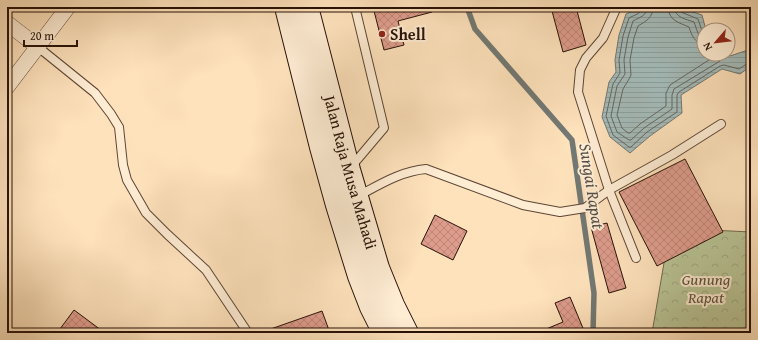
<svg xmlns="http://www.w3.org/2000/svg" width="758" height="340" viewBox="0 0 758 340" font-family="'Gentium Book Plus',serif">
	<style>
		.forest { fill: url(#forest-crowns); stroke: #706a4e }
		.water { fill: url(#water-rules); stroke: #727873 }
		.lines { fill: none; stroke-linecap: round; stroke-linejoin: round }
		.shore { stroke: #656661; stroke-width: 1 }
		.stream { stroke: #727873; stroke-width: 5.5 }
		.building { fill: url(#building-cross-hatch); stroke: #261107 }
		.lane-casing { stroke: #5c4534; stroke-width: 10 }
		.street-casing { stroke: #5c4534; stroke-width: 16 }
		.secondary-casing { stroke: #261107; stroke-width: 24 }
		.lane { stroke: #feecd3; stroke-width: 8 }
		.street { stroke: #feecd3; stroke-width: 15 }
		.secondary { stroke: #feecd3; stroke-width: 22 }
		.poi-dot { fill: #8f2418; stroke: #feecd3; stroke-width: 1.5 }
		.labels { text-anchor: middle; stroke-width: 4; stroke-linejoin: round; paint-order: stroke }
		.poi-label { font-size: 16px; font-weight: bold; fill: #261107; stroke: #feecd3; text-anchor: start }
		.street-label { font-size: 16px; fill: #261107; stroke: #feecd3 }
		.park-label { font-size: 16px; font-style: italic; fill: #595039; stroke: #feecd3 }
		.water-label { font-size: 17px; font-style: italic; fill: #524d46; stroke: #feecd3 }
	</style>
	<defs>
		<pattern id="forest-crowns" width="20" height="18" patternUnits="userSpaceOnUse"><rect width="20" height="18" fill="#b9c496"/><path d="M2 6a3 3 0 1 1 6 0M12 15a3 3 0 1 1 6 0" fill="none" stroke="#9fa780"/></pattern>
		<pattern id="water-rules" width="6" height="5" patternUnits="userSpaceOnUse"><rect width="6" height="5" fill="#a4bcbb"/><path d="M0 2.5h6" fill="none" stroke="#8da19f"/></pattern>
		<pattern id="building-cross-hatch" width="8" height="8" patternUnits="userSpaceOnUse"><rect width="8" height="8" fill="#de9c8c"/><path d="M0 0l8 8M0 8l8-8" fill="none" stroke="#be8577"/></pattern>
	</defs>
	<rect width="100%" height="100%" fill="#fee2bc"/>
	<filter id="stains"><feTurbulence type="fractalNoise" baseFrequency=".005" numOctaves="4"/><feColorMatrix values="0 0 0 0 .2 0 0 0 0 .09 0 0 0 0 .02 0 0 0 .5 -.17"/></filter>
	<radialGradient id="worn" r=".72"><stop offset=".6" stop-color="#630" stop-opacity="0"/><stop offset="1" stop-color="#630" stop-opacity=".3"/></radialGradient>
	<polygon class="forest" points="670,228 751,232 751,333 652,333"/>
	<polygon class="water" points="642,7 678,7 702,15 706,30 704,30 704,54 728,54 730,56 751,49 751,66 740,74 722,69 681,95 682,113 650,136 630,153 610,137 602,117 609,82 616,72 615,60 619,35 626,14"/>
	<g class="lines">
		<g class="shore">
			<path d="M642,7C642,14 634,15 629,18L623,36L619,60L620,73L613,84L606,116L613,135L629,147H631L647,132L677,112V95L679,92L720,66L724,65L739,69L748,63H751"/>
			<path d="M647,7C647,16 640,17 633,21L628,37L624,60L625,74L617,86L611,116L617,132L629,140H631L644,128L672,109V95L674,89L720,61V59L719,54"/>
			<path d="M653,7C653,18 646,21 638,26L634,38L630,60L631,75L629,79L623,89L617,115L622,128L628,133H630L640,124L666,106V93L670,85L712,58L713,54"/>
			<path d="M668,7C669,21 678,22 689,27C692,36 694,42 704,45"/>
			<path d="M674,7C675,18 686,19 694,22C697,29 697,36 704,39"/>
			<polyline points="679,7 680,10 681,12 698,19 702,31 704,33"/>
		</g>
		<polyline class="stream" points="467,7 475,29 572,140 594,293 593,333"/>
	</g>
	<g class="building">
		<polygon points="373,7 431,7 432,12 398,21 404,45 384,50"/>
		<polygon points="566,7 576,7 586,45 563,52 552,11"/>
		<polygon points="685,159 723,232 657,266 619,192"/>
		<polygon points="435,215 467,231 453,260 421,244"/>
		<polygon points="607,223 626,288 609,293 591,227"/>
		<polygon points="570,297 585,333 539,333 539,332 563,322 555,303"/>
		<polygon points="74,310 105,333 57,333"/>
		<polygon points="322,311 330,333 266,333 265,331"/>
	</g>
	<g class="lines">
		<defs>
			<g id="lane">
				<polyline points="617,7 616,9 603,38 586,58 580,70 578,92 609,190 636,258"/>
				<polyline points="38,47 95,93 111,114 119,127 123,165 127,180 146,213 167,234 206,270 248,333"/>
				<polyline points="351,167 384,128 355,7"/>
				<path d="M358,196C379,185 401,171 426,169L523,205L560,212L585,208L609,190L672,155L721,124"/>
			</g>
			<g id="street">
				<polyline points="7,23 38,47"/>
				<polyline points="7,87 68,7"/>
			</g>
			<g id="secondary">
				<polyline points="286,7 321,147 337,205 359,276 371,307 384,333"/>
				<path id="s1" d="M307,7L349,170L378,268L393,305L407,333"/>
			</g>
		</defs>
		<use href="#lane" class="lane-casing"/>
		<use href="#street" class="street-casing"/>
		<use href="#secondary" class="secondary-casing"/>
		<use href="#lane" class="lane"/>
		<use href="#street" class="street"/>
		<use href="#secondary" class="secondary"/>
	</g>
	<circle class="poi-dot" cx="382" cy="34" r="4"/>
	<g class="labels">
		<g class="poi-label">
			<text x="390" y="40">Shell</text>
		</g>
		<g class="street-label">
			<text dy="6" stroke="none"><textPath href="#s1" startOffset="171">Jalan Raja Musa Mahadi</textPath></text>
		</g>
		<g class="park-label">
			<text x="706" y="285">Gunung<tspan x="706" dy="18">Rapat</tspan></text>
		</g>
		<g class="water-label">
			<text transform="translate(592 186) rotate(81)" y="6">Sungai Rapat</text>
		</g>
	</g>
	<rect width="758" height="340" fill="none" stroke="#fee2bc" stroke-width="24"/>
	<rect x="8" y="8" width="742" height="324" fill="none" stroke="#261107" stroke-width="2"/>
	<rect x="12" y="12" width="734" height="316" fill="none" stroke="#261107"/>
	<g transform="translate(716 42) rotate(242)"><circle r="19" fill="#feecd3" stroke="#a89481"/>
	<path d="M0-3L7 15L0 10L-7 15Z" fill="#8f2418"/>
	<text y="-6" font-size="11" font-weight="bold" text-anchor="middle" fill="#261107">N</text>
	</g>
	<path d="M24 40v6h53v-6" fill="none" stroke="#261107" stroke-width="2"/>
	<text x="30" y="40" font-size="12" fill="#261107" stroke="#feecd3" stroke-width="3" paint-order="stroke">20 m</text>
	<rect width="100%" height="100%" filter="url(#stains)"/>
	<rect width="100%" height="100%" fill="url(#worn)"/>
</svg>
